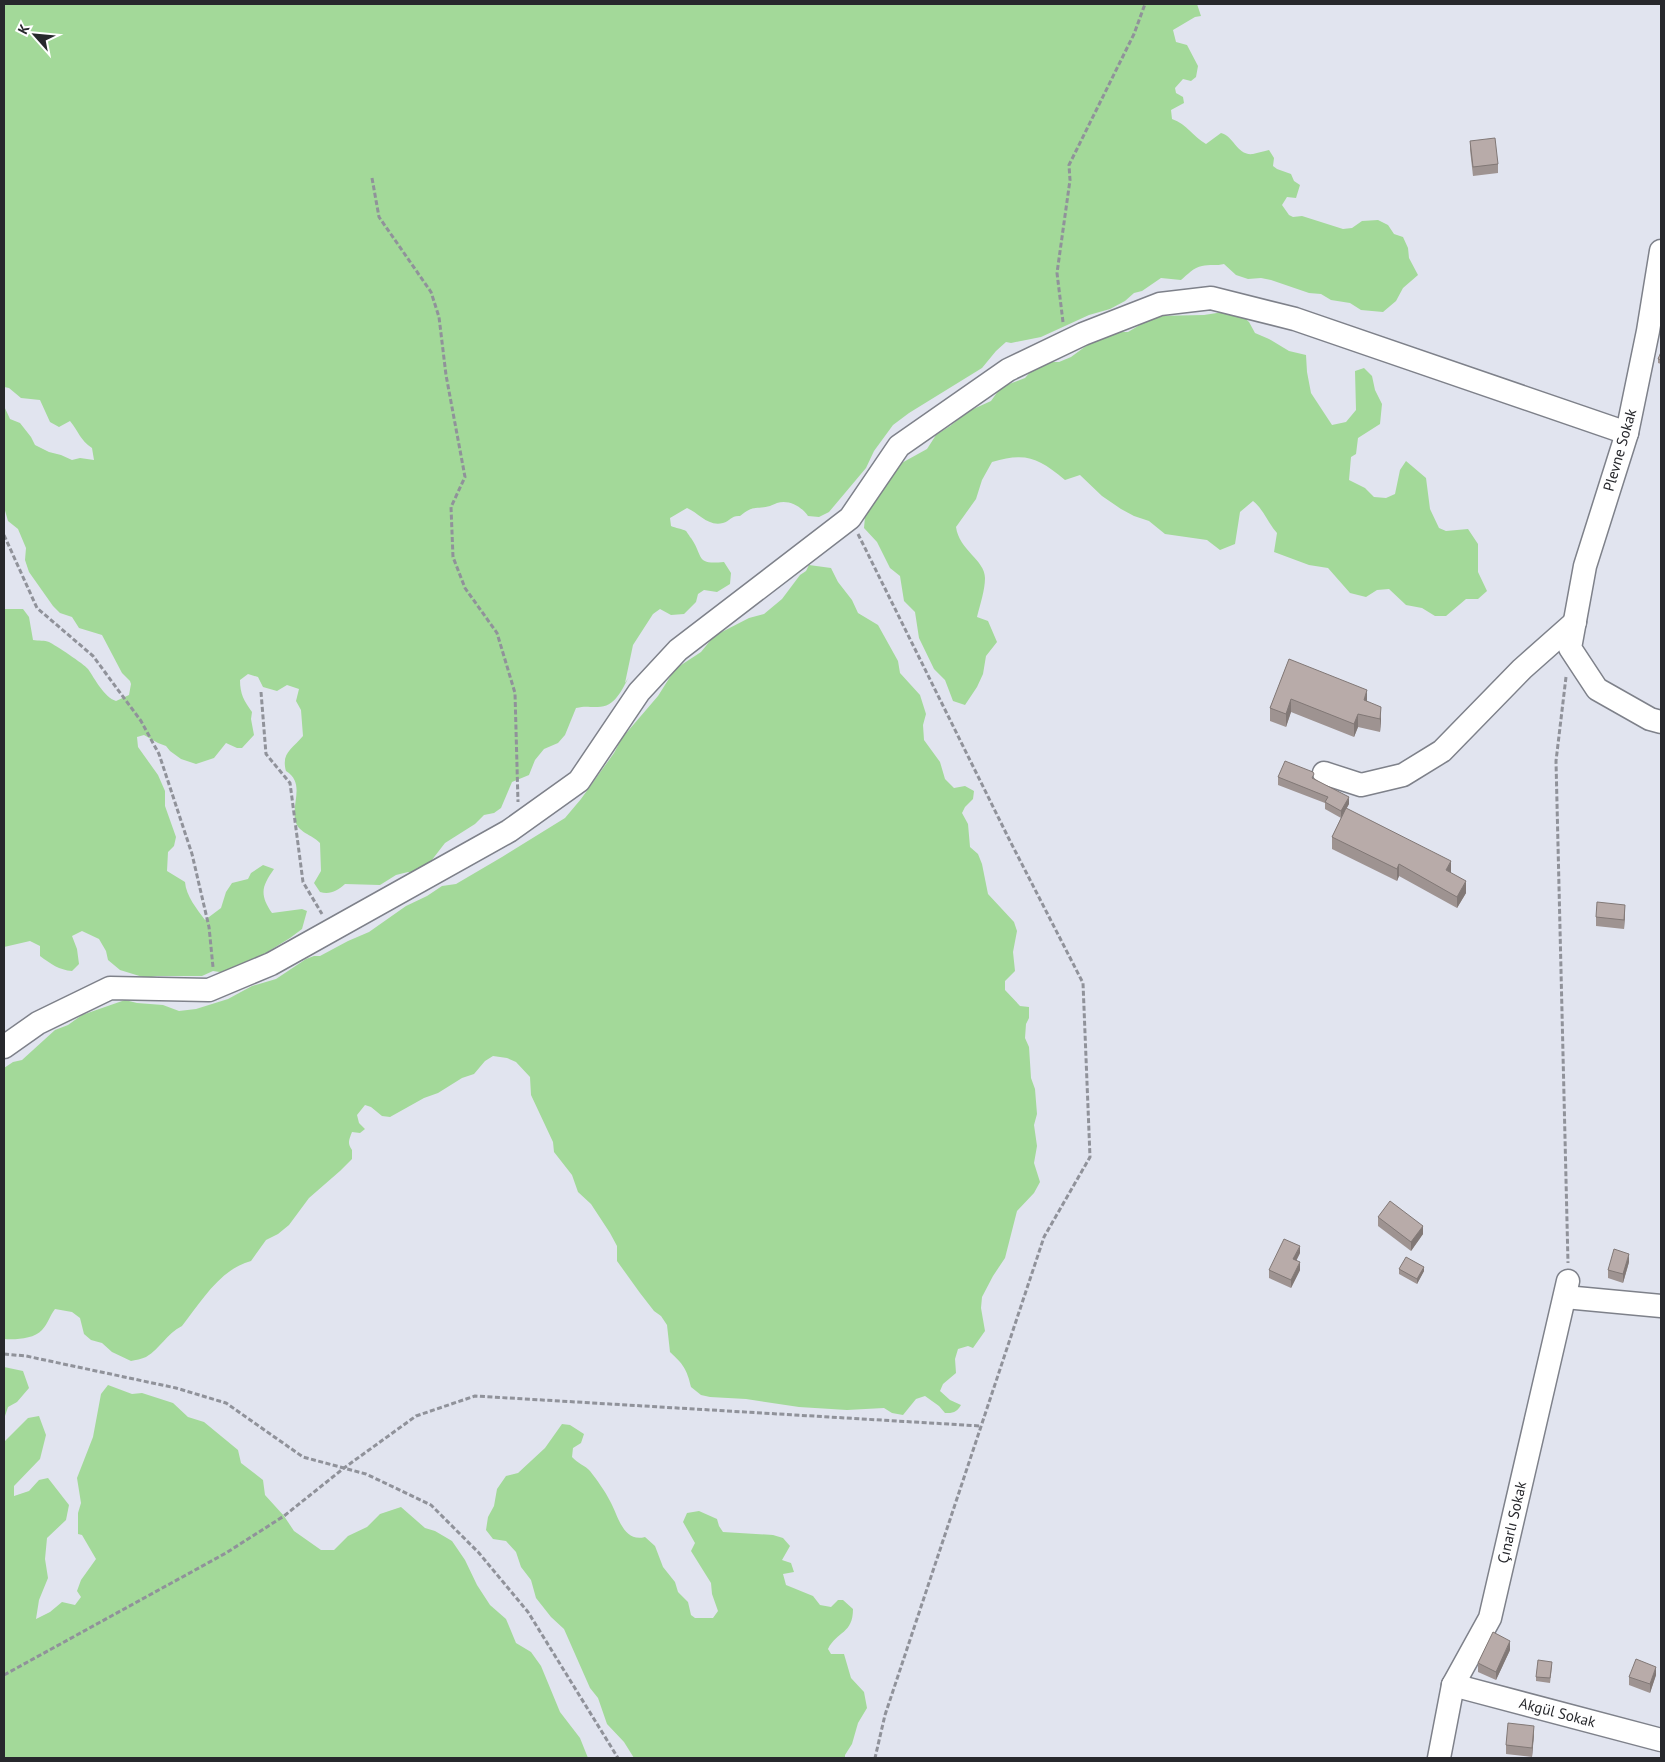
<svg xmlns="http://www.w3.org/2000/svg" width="1665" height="1762" viewBox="0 0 1665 1762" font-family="'PT Sans',sans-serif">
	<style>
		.green { fill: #a3d999 }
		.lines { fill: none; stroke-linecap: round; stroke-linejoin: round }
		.minor-casing { stroke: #7e818a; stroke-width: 25 }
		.path { stroke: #90929a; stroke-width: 3; stroke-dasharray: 5 2.5; stroke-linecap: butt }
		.minor { stroke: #fff; stroke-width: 22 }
		.wall { fill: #9e9391 }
		.shaded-wall { fill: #817876 }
		.building { fill: #b8aba9; stroke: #817876 }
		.labels { text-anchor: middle; stroke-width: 5; stroke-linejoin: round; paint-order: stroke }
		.street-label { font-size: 15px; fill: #27282c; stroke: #fff }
	</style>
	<rect width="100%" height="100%" fill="#e1e4ef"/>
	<g class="green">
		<path d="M4,4H1197L1201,16L1195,17L1173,30L1176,42L1187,45L1198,66L1196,77L1191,81L1183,79L1175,88L1176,93L1183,97L1184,103L1171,110L1172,119C1187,124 1193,137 1206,144L1221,133C1234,136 1237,156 1253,154C1258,153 1264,151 1269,150L1274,158L1273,166L1277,169L1291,174L1294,181L1300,185L1296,198L1287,197L1282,205L1289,215L1293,217L1302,216L1343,229L1352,228L1362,221L1378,220L1388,225L1394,234L1403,237L1408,248L1409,258L1418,275L1403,288L1396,301L1383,312L1361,310L1350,303L1331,300L1321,294L1309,293L1271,280L1261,278L1248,279L1236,275L1224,264C1217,266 1209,264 1202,266C1194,267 1187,275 1181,280L1161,278L1142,291L1134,293L1125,301L1110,309L1089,315L1041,337L1011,343L1006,342L996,351L982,368L909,413L893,425L874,451L866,468L829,512L819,517L808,516C802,507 789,499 777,503C775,504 772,505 770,506C754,510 755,504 740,516C732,515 730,521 723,523C708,527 699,513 687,508L670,518L671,526C675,528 683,529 686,531C687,532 690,537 691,538C704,557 695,565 724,562L731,573L730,584L717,592L704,590L698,594L696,602L684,614L671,615L660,609L653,614L633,645L625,683L629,677C621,691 615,708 596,707C587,707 585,706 576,708L565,735L558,743L544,749L535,760L529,775L512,782L501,808L494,813L484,815L475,824L445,843L428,865L417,874L408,872L396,875L380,885L345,884C337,891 330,895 320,892L314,883L321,871L320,843C312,834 297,833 295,819C292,802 305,783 286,771C281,753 292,749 303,736L301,710L296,701L299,689L287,685L277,691L263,687L258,677L248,674L240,680C240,694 244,701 252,712L251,719L254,735L242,748H237L226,743L214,758L196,764L181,759L170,751L166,746L158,743L144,735L137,737L138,747L158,775L165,791V806L176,837L174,846L168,852L167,871L185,882C186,896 197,909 205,920L221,908L226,892L232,883L248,879L251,873L263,865L274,869C262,886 259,894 272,913L302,909L307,911L302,929L290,938L261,956L250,960L226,973L213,971L202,976H157L146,978L120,970L108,960L106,951L99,939L82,931L72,936L77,949L79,964L72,971C59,970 51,964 40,956V946L30,941L4,947V609H23L29,617L33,640C38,641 45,640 49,642C55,645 84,664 88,669C95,679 104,697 116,701L129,695L131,684L130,681L122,673L102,635L79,628L72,617L60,613L53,606L29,572L25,560L26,548L18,529L8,521L4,507V406L10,419L20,423L31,437L35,445L49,452L61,455L72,460L80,458L94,460L92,448C80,440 79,432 70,421L59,427L50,422L40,400L21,398L9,388L4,387Z"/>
		<path d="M1236,310L1249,322L1255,333L1269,339L1289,351L1306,355L1307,372L1311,393L1332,425L1346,422L1356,410L1355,371L1364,368L1372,376L1375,390L1382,404L1380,424L1358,438L1356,454L1351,457L1349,480L1365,488L1374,497L1386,498L1395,494L1400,470L1406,461L1426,478L1430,509L1439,528L1446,531L1468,529L1478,544V572L1487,591L1478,599H1466L1446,616H1435L1422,608L1406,605L1389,589L1377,590L1366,597L1350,593L1328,568L1309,565L1274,552L1277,533C1268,523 1264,510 1253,501L1240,512L1235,544L1220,550L1207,540L1165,534L1149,521L1134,516L1121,509L1102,496L1080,475L1065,480C1038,458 1027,452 992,462L982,480L976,499L956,527C959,550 985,560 985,578C985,590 980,605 977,617L988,621L997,642L986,656L983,674L977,687L965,705L953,701L945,680L934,669L919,638L915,612L904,601L900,576L890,568L877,542L864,528L866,506L898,465L927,449L936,435L950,426L969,411L991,401L1001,387L1025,378L1034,368L1046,362H1059L1071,357L1097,338L1113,332H1128L1155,316L1204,315Z"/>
		<path d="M809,565L831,568L838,582L852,600L858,613L878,625L898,661L900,673L920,695L926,714L923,725L924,740L940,762L945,779L954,788L965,786L974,791L973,799L965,807L962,813L968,824L970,847L978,854L982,864L988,894L1014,922L1017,931L1013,952L1015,971L1005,981V990L1020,1006L1029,1007V1018L1026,1024L1025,1038L1029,1047L1031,1078L1035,1089L1037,1114L1034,1125L1037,1146L1034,1163L1040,1182L1034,1193L1017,1211L1005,1258L993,1276L982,1297L981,1308L985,1331L973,1348L968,1346L958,1349L955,1359L956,1373L943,1384L940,1391L950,1400L961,1405C956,1413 953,1413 945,1413L939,1406L925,1396L916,1399L903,1415L892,1413L884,1408L847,1410L799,1407L746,1399L710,1397L701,1395L691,1387C687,1369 683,1364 670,1352L667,1325L661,1316L654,1311L640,1293L617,1261V1246L610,1233L591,1204L578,1192L572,1175L554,1152L553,1142L531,1095L530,1077L516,1062L507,1058L493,1056L485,1061L474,1074L462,1078L438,1093L424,1098L390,1117L382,1116L371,1107L365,1105L357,1115L359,1123L365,1129L360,1133L352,1132C349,1140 347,1143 352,1150V1159L340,1171L309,1198L289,1225L278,1234L266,1240L251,1261C220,1269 201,1302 182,1326C166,1334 161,1348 146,1357C142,1359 135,1360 131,1361L112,1352L102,1343L91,1340L84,1334L80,1318L72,1312L55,1309C50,1315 48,1324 42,1330C34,1339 15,1340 4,1339V1068L13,1062L22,1060L55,1030L68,1025L82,1015L125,1000L137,1003L163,1005L179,1011L196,1009L228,999L252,986L276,979L306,959L314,956H320L348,941L369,932L406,906L427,896L442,886L456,884L502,857L565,818L581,799L614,753L622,738L658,696L675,669L701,652L714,636L749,618L764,614L782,599L800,575L806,571Z"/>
		<polygon points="4,1367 23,1371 29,1388 17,1402 8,1407 4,1419"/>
		<polygon points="108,1385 132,1394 142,1393 173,1403 188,1417 204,1422 238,1450 241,1463 263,1480 265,1495 284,1516 294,1531 321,1550 334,1550 348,1536 367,1527 380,1514 401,1507 425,1528 435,1531 452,1541 465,1560 477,1585 490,1605 506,1619 516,1643 531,1652 541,1666 560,1712 580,1738 588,1758 4,1758 4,1440 5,1441 28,1418 39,1416 46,1435 40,1459 14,1486 14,1496 29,1491 39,1480 48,1478 69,1505 66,1520 47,1538 45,1559 48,1578 39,1600 36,1619 50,1612 62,1602 75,1605 81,1597 77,1591 81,1580 96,1559 82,1535 78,1534 78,1513 81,1503 77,1478 93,1437 101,1394"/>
		<path d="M562,1424L570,1425L584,1434L581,1443L573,1448L572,1457C577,1463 586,1466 590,1471C597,1480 605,1491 610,1501C618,1515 623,1543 645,1537L655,1546L663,1567L675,1582L678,1592L688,1602L691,1615L695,1618H713L718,1611L712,1594L711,1583L691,1551L695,1543L683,1522L687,1513L699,1511L717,1519L719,1526L723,1532L773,1535L783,1538L790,1546L782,1560L791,1563L794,1572L783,1574L786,1585L813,1596L820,1605L831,1607L838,1600H843L853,1609C853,1634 837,1631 828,1649L831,1654H844L851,1678L864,1692L867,1708L858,1723L852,1744L845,1755V1758H634L624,1742L607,1724L598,1698L590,1688L564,1629L551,1617L536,1598L531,1580L521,1567L516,1552L506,1541L493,1539L486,1530L488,1517L494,1506L497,1489L506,1476L518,1473L545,1448Z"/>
	</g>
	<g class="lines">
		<defs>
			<g id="minor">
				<polyline points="1661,251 1648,331 1627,433 1585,566 1570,648 1597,689 1650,719 1661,722"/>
				<polyline points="1324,773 1361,785 1403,775 1442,751 1522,669 1575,622"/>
				<polyline points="4,1047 38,1023 110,988 209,990 271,964 509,831 579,781 639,692 678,650 850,518 899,446 1008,370 1083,334 1160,304 1211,298 1295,319 1627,433"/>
				<polyline points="1565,1297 1661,1306"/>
				<path id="s1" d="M1453,1685L1661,1740"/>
				<path id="s2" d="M1439,1758L1453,1685L1490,1618L1568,1281"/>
			</g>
		</defs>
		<use href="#minor" class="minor-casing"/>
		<g class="path">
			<polyline points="372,178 379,217 431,292 439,317 446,375 465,477 451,507 453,557 465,588 497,633 515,693 518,802"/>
			<polyline points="1063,322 1057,273 1070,180 1069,165 1134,34 1145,4"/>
			<polyline points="858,534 1009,839 1083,983 1090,1157 1044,1237 885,1715 875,1758"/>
			<polyline points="4,535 37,608 93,656 141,721 159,754 192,854 209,927 213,967"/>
			<polyline points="1566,677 1556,761 1568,1263"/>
			<polyline points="261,692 266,754 290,783 303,882 322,914"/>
			<polyline points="4,1354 26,1356 176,1388 226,1403 303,1457 366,1474 431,1505 479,1553 528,1612 618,1758"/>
			<polyline points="4,1675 226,1553 284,1516 344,1468 416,1416 475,1396 981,1426"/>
		</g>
		<use href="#minor" class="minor"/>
	</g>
	<g class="wall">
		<polygon points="1470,141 1498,164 1498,173 1473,176 1470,150"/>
		<polygon points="1661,352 1661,364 1658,363 1658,359"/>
		<polygon points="1289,659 1367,701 1381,720 1380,732 1358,727 1354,737 1291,712 1286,727 1270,721 1270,708"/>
		<polygon points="1278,777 1314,778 1349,804 1346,809 1451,873 1466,893 1457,908 1399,876 1397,881 1332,849 1332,837 1341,818 1325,809 1325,803 1278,785"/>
		<polygon points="1625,914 1624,929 1596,926 1596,917"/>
		<polygon points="1378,1217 1423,1234 1411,1251 1378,1226"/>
		<polygon points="1300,1253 1296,1261 1300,1270 1291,1288 1269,1278 1269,1270"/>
		<polygon points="1629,1262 1623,1283 1608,1278 1608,1270"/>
		<polygon points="1399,1269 1424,1271 1417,1284 1399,1274"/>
		<polygon points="1510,1650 1496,1680 1478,1672 1478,1663"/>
		<polygon points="1552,1666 1550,1683 1536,1681 1536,1677"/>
		<polygon points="1656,1675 1650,1693 1629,1685 1629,1677"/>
		<polygon points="1534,1734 1532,1757 1506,1754 1506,1745"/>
	</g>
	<g class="shaded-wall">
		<polygon points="1367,690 1367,703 1364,700"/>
		<polygon points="1291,699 1291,712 1286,727 1286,714"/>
		<polygon points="1381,707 1381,720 1380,732 1380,719"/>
		<polygon points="1358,714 1358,727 1354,737 1354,724"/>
		<polygon points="1349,797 1349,804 1341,818 1341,811"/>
		<polygon points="1451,861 1451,873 1446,870"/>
		<polygon points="1399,864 1399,876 1397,881 1397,869"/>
		<polygon points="1466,881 1466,893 1457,908 1457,897"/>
		<polygon points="1625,905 1625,914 1624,929 1624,920"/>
		<polygon points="1423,1226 1423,1234 1411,1251 1411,1242"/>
		<polygon points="1300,1246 1300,1253 1293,1267 1293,1259"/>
		<polygon points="1629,1254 1629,1262 1623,1283 1623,1274"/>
		<polygon points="1300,1262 1300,1270 1291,1288 1291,1280"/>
		<polygon points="1424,1267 1424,1271 1417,1284 1417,1279"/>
		<polygon points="1510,1641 1510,1650 1496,1680 1496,1672"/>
		<polygon points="1656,1667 1656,1675 1650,1693 1650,1684"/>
		<polygon points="1534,1726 1534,1734 1532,1757 1532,1748"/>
	</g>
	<g class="building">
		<polygon points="1495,138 1498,164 1473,167 1470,141"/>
		<polygon points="1661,352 1661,360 1658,359"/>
		<polygon points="1289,659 1367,690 1364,700 1381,707 1380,719 1358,714 1354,724 1291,699 1286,714 1270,708"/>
		<polygon points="1285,761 1313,772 1314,774 1312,778 1349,797 1341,811 1325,802 1328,797 1278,777"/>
		<polygon points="1346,808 1451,861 1446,870 1466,881 1457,897 1399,864 1397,869 1332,837"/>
		<polygon points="1597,902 1625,905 1624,920 1596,917"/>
		<polygon points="1390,1201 1423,1226 1411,1242 1378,1217"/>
		<polygon points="1284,1239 1300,1246 1293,1259 1300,1262 1291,1280 1269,1270"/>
		<polygon points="1614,1249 1629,1254 1623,1274 1608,1270"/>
		<polygon points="1406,1257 1424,1267 1417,1279 1399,1269"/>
		<polygon points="1493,1632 1510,1641 1496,1672 1478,1663"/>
		<polygon points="1636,1659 1656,1667 1650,1684 1629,1677"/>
		<polygon points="1538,1660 1552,1662 1550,1678 1536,1677"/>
		<polygon points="1508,1723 1534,1726 1532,1748 1506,1745"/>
	</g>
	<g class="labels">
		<g class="street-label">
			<text transform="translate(1620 450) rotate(-74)" y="5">Plevne Sokak</text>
			<text dy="5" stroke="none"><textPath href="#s2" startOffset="249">Çınarlı Sokak</textPath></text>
			<text dy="5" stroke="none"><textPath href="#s1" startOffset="108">Akgül Sokak</textPath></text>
		</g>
	</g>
	<rect width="1665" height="1762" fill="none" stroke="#27282c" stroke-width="10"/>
	<g transform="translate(35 35) rotate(297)" stroke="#ffffff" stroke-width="4" paint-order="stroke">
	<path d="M0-4L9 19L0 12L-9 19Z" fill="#27282c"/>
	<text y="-8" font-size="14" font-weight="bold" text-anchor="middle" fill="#27282c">K</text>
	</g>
</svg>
